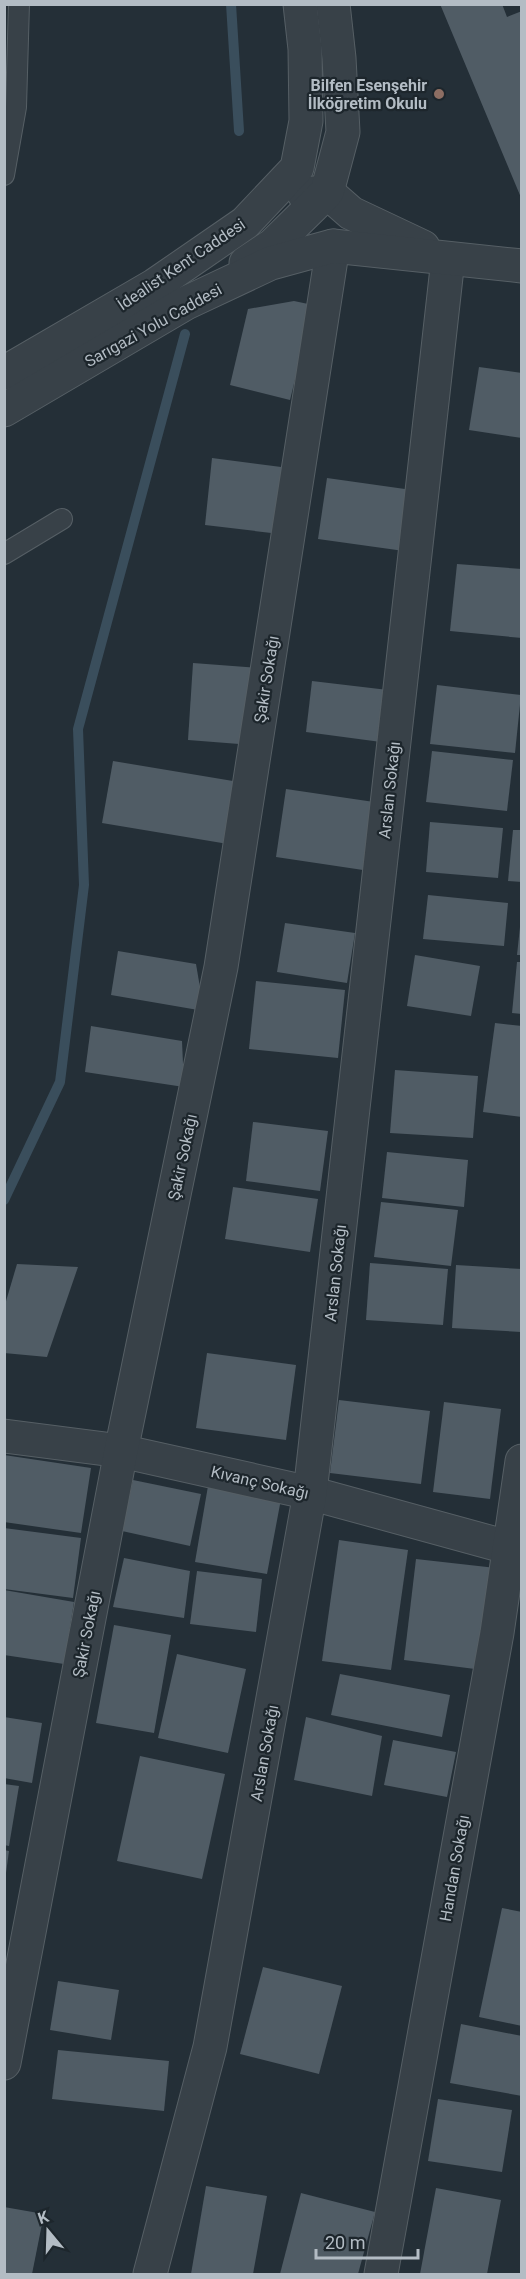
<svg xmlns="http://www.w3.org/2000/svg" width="526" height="2279" viewBox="0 0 526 2279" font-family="Roboto,sans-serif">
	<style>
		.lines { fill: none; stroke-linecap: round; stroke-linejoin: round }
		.stream { stroke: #3a4e5c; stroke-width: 10 }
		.building { fill: #505c65 }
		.service-casing { stroke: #565f65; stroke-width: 22 }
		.minor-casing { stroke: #565f65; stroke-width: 35 }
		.tertiary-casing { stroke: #565f65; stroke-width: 35 }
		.service { stroke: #384148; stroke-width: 20 }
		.minor { stroke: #384148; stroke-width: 33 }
		.tertiary { stroke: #384148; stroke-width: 33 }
		.education-dot { fill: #8d6e63; stroke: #1d262c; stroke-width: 2 }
		.labels { text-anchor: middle; stroke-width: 4.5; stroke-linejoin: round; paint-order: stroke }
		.poi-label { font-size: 16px; font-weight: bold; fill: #b3bcc4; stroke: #1d262c; text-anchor: end }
		.street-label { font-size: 16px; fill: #b3bcc4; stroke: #1d262c }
	</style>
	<rect width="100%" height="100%" fill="#242f37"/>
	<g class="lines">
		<g class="stream">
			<polyline points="231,4 239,131"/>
			<polyline points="4,1200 60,1082 84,885 78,729 185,334"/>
		</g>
	</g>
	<g class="building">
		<polygon points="440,4 502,4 507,17 522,11 522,55 520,56 522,60 522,200"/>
		<polygon points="294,301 313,305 290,400 230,385 248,309"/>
		<polygon points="479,367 522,373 522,438 469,430"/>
		<polygon points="212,458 289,468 280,534 205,525"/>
		<polygon points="327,478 412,490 404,551 318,539"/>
		<polygon points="457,564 522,569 522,638 450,631"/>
		<polygon points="193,663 258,668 252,745 188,740"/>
		<polygon points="312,681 388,690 381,742 306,732"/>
		<polygon points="437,685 521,695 515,753 430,744"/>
		<polygon points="432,751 513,760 507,811 426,802"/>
		<polygon points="113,761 239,782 228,844 102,823"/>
		<polygon points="286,789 374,802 363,870 276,857"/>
		<polygon points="430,822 503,828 498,878 426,872"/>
		<polygon points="513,830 522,830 522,882 508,881"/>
		<polygon points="428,895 508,903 504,946 423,939"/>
		<polygon points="285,923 355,933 347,983 277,972"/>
		<polygon points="520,927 522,927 522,955 517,955"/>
		<polygon points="118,951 196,964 204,1011 111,995"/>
		<polygon points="415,955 480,966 471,1016 407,1006"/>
		<polygon points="517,962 522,962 522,1014 512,1013"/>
		<polygon points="256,981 345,990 338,1058 249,1049"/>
		<polygon points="495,1023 522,1026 522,1117 483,1112"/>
		<polygon points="91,1026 182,1041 184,1087 85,1072"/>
		<polygon points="395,1070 478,1076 473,1138 390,1133"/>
		<polygon points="253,1122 328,1131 320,1191 246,1181"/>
		<polygon points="387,1152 468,1160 464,1207 382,1198"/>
		<polygon points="233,1187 318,1199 310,1252 225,1239"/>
		<polygon points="381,1202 458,1210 451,1266 374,1257"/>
		<polygon points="370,1263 448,1269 443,1325 366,1320"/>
		<polygon points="17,1264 78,1267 47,1357 4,1353 4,1308"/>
		<polygon points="456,1265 522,1269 521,1332 452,1328"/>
		<polygon points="207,1353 296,1365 286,1440 196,1428"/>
		<polygon points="339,1400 430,1411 421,1484 330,1473"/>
		<polygon points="444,1402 501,1409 490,1499 433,1492"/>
		<polygon points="4,1455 91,1468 81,1533 4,1522"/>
		<polygon points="133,1480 201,1494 190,1546 122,1531"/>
		<polygon points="208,1486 281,1499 267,1574 195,1562"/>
		<polygon points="4,1528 81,1538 73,1598 4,1589"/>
		<polygon points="339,1540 408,1550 391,1670 322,1661"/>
		<polygon points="124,1558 190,1571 184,1618 113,1607"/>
		<polygon points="416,1559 496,1568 483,1670 404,1660"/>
		<polygon points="197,1571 262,1579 256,1632 190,1624"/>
		<polygon points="4,1590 74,1602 64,1664 4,1655"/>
		<polygon points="114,1625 171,1635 154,1733 96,1723"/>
		<polygon points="177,1654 246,1669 228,1753 158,1738"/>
		<polygon points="340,1674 450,1695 442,1737 331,1715"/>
		<polygon points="4,1717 42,1723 32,1783 4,1778"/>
		<polygon points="306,1717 382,1736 372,1796 294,1780"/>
		<polygon points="393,1740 456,1752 447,1797 384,1785"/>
		<polygon points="140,1756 225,1774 202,1879 117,1861"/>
		<polygon points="4,1784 19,1786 9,1846 4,1845"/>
		<polygon points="4,1850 9,1851 6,1873 4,1873"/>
		<polygon points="502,1908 522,1912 522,2026 479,2017"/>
		<polygon points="263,1967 342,1986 319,2074 240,2054"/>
		<polygon points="58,1981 119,1990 111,2040 50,2030"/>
		<polygon points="461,2024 522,2036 522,2096 450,2083"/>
		<polygon points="58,2050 169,2061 164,2111 52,2099"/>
		<polygon points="438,2099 512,2110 502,2172 428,2161"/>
		<polygon points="206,2186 267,2196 253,2274 191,2274"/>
		<polygon points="436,2188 501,2200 487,2274 420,2274"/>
		<polygon points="301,2193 375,2212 358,2274 280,2274"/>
		<polygon points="4,2207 44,2214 32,2274 4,2274"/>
	</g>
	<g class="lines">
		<defs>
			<g id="service">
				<polyline points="4,175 16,107 19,4"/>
				<polyline points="4,554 62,519"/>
			</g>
			<g id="minor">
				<polyline points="4,1436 121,1451 310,1493 511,1548"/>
				<polyline points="4,2063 121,1451 221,967 333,246"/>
				<polyline points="150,2274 210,2047 310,1493 448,259"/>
				<polyline points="381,2274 497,1633 522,1461"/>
			</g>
			<g id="tertiary">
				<polyline points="304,194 327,192 351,213 423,247"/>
				<polyline points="246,263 273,245 327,192 343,132 339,58 333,4"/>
				<polyline points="4,373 155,285 245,223 297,168 306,121 305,49 300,4"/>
				<polyline points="4,410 186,303 271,263 333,246 522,266"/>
			</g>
		</defs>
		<use href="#service" class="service-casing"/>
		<use href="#minor" class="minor-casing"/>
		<use href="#tertiary" class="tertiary-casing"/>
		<use href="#service" class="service"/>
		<use href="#minor" class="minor"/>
		<use href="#tertiary" class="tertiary"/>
	</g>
	<circle class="education-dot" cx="439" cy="94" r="6"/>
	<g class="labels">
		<g class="poi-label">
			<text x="427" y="91">Bilfen Esenşehir<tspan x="427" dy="18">İlköğretim Okulu</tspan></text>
		</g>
		<g class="street-label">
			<text transform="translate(181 264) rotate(-34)" y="6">İdealist Kent Caddesi</text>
			<text transform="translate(153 325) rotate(-29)" y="6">Sarıgazi Yolu Caddesi</text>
			<text transform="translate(266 679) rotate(-81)" y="6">Şakir Sokağı</text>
			<text transform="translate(389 790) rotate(-84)" y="6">Arslan Sokağı</text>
			<text transform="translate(182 1157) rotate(-78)" y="6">Şakir Sokağı</text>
			<text transform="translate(335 1273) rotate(-84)" y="6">Arslan Sokağı</text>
			<text transform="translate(260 1482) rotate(13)" y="6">Kıvanç Sokağı</text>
			<text transform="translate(86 1634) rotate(-79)" y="6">Şakir Sokağı</text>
			<text transform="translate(264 1753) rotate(-80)" y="6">Arslan Sokağı</text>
			<text transform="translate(454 1868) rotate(-80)" y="6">Handan Sokağı</text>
		</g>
	</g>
	<rect width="526" height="2279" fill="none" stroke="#b3bcc4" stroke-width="12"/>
	<g transform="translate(48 2231) rotate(341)" stroke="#1d262c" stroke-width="4.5" paint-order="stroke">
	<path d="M0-4.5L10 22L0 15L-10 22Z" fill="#b3bcc4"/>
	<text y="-9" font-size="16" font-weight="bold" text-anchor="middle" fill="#b3bcc4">K</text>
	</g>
	<path d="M316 2249v9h102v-9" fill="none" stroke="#b3bcc4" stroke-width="3"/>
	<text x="325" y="2249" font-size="18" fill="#b3bcc4" stroke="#1d262c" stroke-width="4.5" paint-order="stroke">20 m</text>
</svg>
